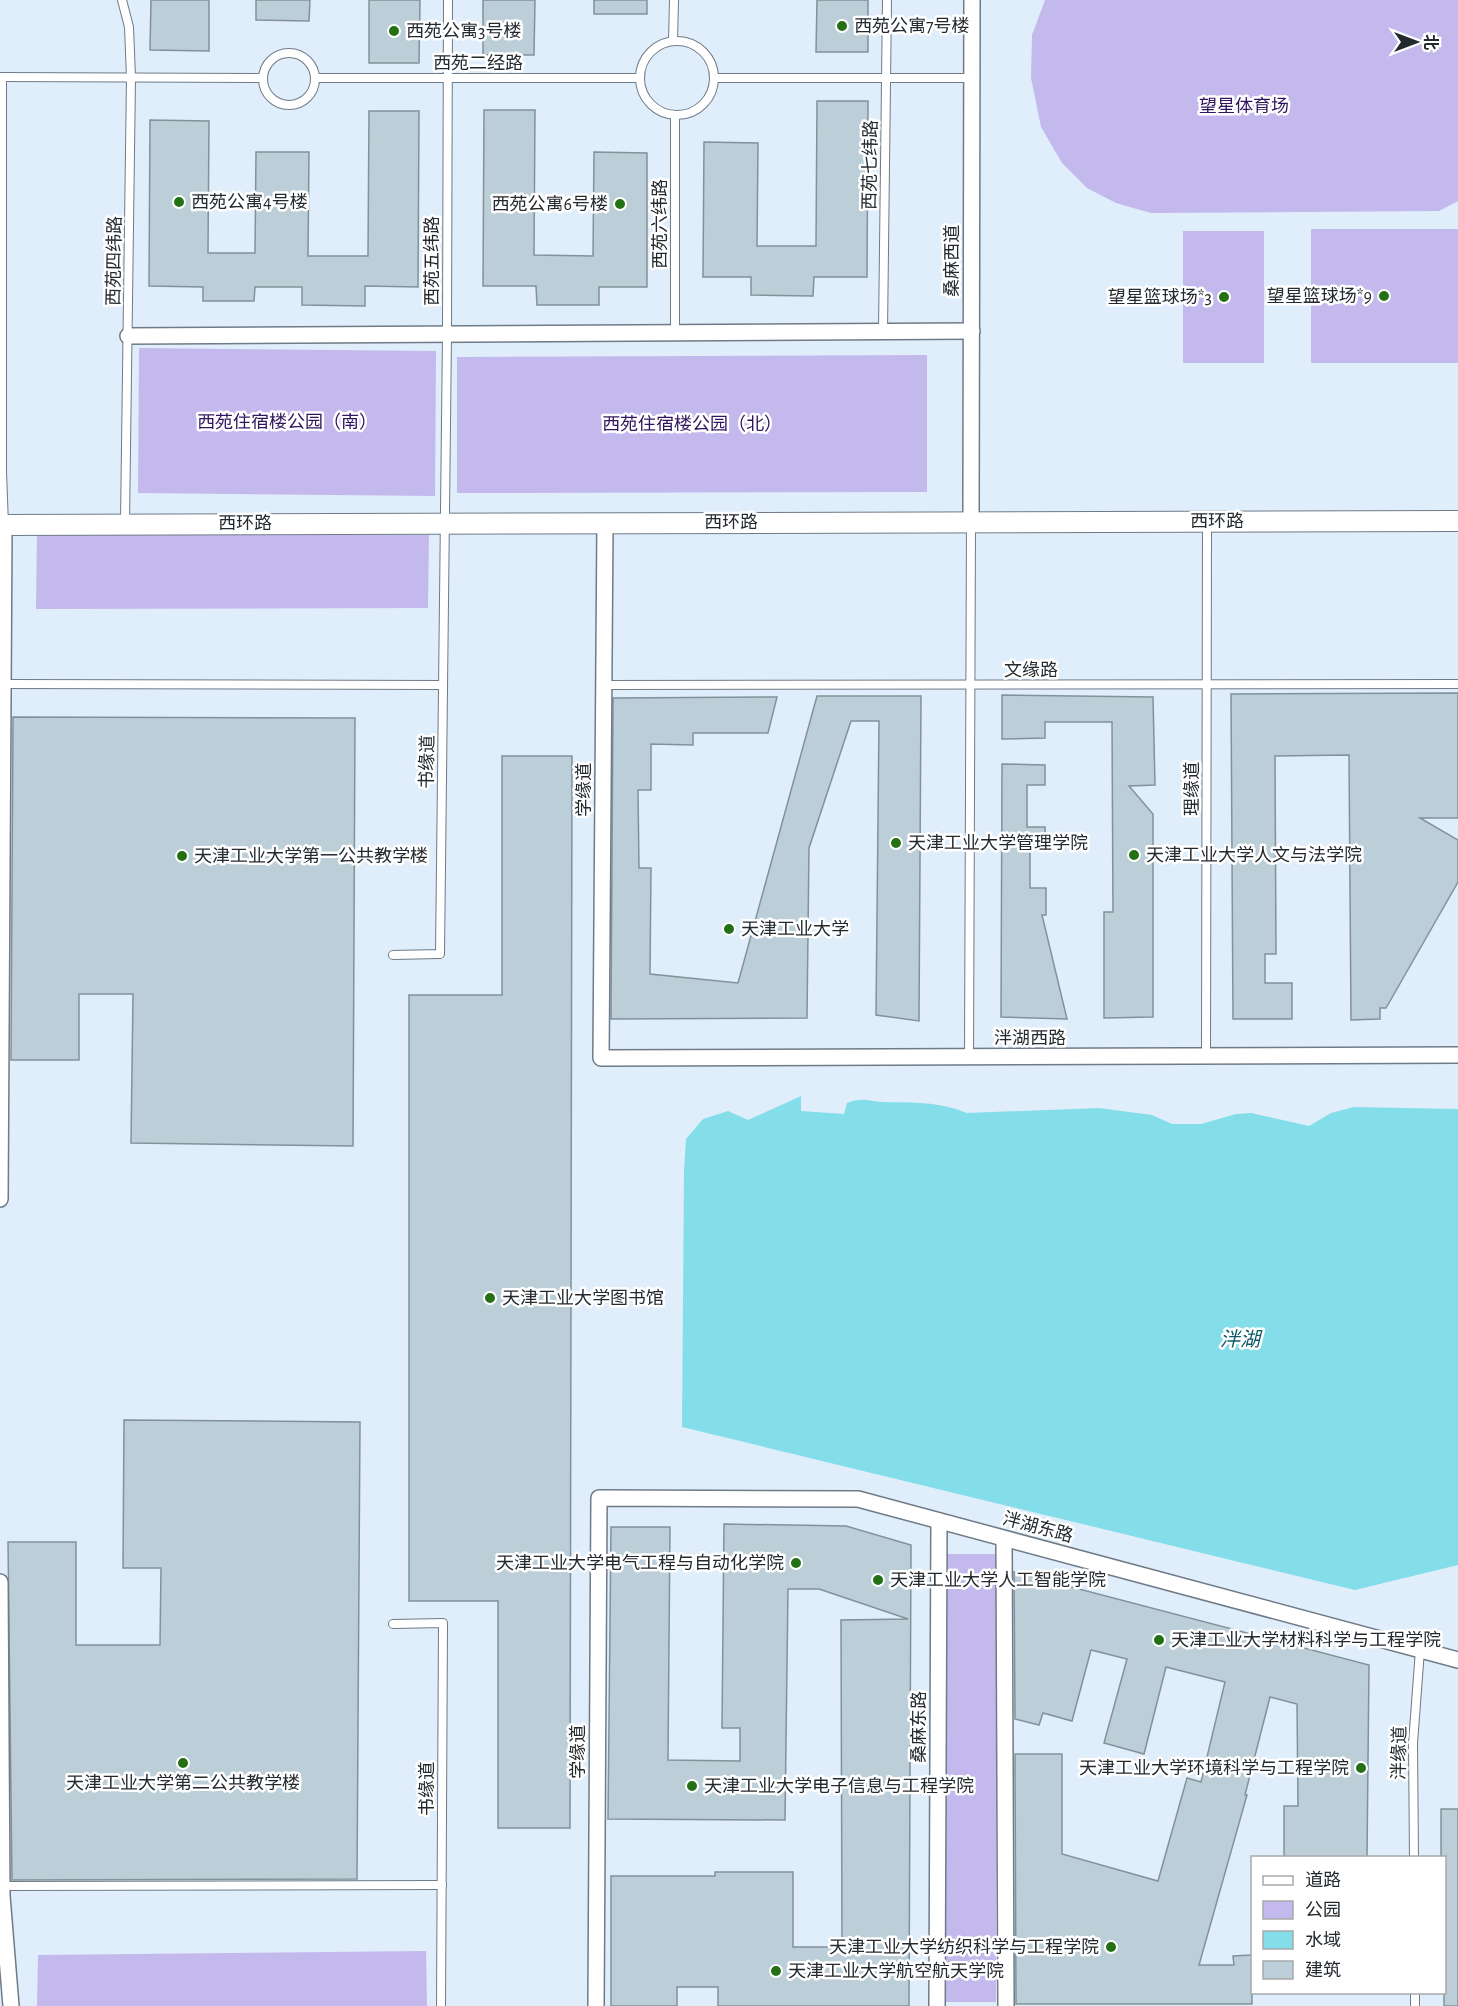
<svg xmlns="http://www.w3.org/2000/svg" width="1458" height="2006" viewBox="0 0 1458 2006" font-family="'Alegreya Sans','Noto Sans SC',sans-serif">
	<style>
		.green { fill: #c3b9ed }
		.water { fill: #83deea }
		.building { fill: #bcced7; stroke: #81929a; stroke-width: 1.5 }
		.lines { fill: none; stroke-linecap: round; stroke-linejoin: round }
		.service-casing { stroke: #6f7b87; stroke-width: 10 }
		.minor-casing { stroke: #6f7b87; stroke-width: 18 }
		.tertiary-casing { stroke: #6f7b87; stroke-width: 22 }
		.service { stroke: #fff; stroke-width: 8 }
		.minor { stroke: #fff; stroke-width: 15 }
		.tertiary { stroke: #fff; stroke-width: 20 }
		.poi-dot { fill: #247014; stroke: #fff; stroke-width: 2 }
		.labels { text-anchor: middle; stroke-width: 5; stroke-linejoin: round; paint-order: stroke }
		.poi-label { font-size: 18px; fill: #24292e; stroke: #fff; text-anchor: start }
		.street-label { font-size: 18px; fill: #24292e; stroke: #fff }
		.park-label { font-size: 18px; fill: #30165e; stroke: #fff }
		.water-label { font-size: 20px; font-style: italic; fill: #0c5c65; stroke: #fff }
	</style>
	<rect width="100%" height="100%" fill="#e0edfb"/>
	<g class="green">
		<polygon points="1045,0 1458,0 1458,201 1439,211 1151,213 1116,203 1087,188 1062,163 1041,127 1031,78 1032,35"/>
		<rect x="1311" y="229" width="147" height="134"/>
		<rect x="1183" y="231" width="81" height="132"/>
		<polygon points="139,348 436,351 435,496 138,493"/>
		<polygon points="927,355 927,492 457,493 457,357"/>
		<polygon points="37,531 429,535 428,608 36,609"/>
		<polygon points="946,1554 997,1554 996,2002 946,2002"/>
		<polygon points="426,1951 427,2006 37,2006 38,1955"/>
	</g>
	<path class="water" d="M801,1096V1111L844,1114L847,1103C861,1097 868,1101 883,1102C915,1103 936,1101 967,1113L1099,1108L1152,1115L1172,1124H1201L1236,1114L1251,1113L1309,1126L1331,1113L1354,1107L1458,1109V1565L1355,1590L682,1427L684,1171L686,1139L703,1119L728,1111L748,1120Z"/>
	<g class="building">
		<polygon points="151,0 209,0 209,51 150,50"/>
		<polygon points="256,0 310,0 309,21 256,20"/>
		<polygon points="369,0 420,0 419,63 369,63"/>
		<polygon points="483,0 535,0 534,55 483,55"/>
		<rect x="594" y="0" width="53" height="14"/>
		<polygon points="817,0 868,0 868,52 816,52"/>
		<polygon points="817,101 868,101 867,277 814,277 813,296 751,295 751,277 703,277 704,142 758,143 757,246 816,246"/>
		<polygon points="484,110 535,110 534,255 593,256 594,152 647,153 647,287 599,287 599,305 537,305 536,286 483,286"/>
		<polygon points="369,111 419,111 418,287 365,286 365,306 302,305 302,287 255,287 254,301 203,301 203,287 149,286 150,120 209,121 208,253 255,253 256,152 309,152 308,256 368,256"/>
		<polygon points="1458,693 1458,818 1420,818 1458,840 1458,882 1386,1008 1380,1008 1380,1019 1351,1020 1349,755 1275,756 1276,954 1265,954 1265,983 1292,983 1292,1019 1233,1019 1231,694"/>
		<polygon points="1002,695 1153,697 1155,785 1129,786 1153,814 1153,1017 1104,1018 1104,912 1113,912 1112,722 1045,722 1045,738 1002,739"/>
		<polygon points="817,696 921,696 919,1021 876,1015 879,721 851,721 809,848 807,1018 611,1019 613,698 777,697 768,733 693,733 693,745 651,744 651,790 638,790 639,868 651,868 650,974 738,983"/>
		<polygon points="13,717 355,718 353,1146 131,1143 133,994 79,994 79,1060 11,1060"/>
		<polygon points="502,756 572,756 570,1828 498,1828 498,1601 409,1601 409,995 502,995"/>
		<polygon points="1002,764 1045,765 1045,785 1027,785 1027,827 1045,827 1046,850 1030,850 1030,888 1046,888 1046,915 1042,915 1067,1019 1001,1017"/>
		<polygon points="124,1420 360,1422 357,1879 12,1880 8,1542 76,1542 76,1645 160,1645 161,1568 123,1568"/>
		<polygon points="724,1524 846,1526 911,1545 909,2006 718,2006 718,1987 677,1987 677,2006 611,2006 611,1876 715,1876 715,1872 793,1872 793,1947 842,1947 841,1620 908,1619 819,1589 788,1589 785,1820 608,1819 611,1527 670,1527 668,1760 740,1761 740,1728 722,1728"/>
		<polygon points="1014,1572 1369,1665 1367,1857 1284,1857 1284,1806 1298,1806 1297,1704 1270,1697 1245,1795 1247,1795 1199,1965 1234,1965 1233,1956 1252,1955 1252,2004 1016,2004 1015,1754 1062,1754 1062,1854 1158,1881 1187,1778 1201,1782 1225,1682 1166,1667 1144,1754 1104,1743 1127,1659 1091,1650 1072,1721 1043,1713 1039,1725 1015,1719"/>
		<polygon points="1441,1809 1458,1809 1458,2006 1444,2006 1444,1857 1441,1857"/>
	</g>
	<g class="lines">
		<defs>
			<g id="service">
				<polyline points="122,0 129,27 131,77 125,522"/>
				<circle cx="677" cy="78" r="37"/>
				<polyline points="673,41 674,0"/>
				<circle cx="289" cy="79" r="26"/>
				<polyline points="0,77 263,78"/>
				<polyline points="2,77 2,472 4,525"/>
				<polyline points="315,78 640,78"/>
				<polyline points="714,78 972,78"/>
				<polyline points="883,331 887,0"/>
				<polyline points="675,332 675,116"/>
				<polyline points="3,684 443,685"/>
				<polyline points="604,685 1458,684"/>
				<polyline points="393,955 440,954 447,334 448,0"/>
				<polyline points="1206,1057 1207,523"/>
				<polyline points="969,1058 971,523"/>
				<polyline points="393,1624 443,1623 441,2006"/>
				<polyline points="1414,1858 1413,1743 1420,1650"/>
				<polyline points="2,1886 442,1885"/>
				<polyline points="1415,1992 1415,2006"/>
			</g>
			<g id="minor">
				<polyline points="128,336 972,331"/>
				<polyline points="971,521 972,0"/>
				<polyline points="605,522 601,1058 1458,1055"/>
				<polyline points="0,1199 4,525"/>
				<polyline points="1004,1539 1006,2006"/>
				<polyline points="0,1582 2,1896 11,2006"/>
				<polyline points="596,2006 599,1498 858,1499 1458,1660"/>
				<polyline points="937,2006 939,1521"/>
			</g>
			<polyline id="tertiary" points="0,525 1458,521"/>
		</defs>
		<use href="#service" class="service-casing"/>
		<use href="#minor" class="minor-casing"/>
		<use href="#tertiary" class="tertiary-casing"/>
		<use href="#service" class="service"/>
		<use href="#minor" class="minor"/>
		<use href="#tertiary" class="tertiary"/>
	</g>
	<g class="poi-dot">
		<circle cx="842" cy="26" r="6"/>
		<circle cx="394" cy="31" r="6"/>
		<circle cx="179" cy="202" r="6"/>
		<circle cx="620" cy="204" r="6"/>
		<circle cx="1384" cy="296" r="6"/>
		<circle cx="1224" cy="297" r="6"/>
		<circle cx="896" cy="843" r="6"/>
		<circle cx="1134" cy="855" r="6"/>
		<circle cx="182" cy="856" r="6"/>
		<circle cx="729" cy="929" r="6"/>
		<circle cx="490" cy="1298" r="6"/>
		<circle cx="796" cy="1563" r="6"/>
		<circle cx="878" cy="1580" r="6"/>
		<circle cx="1159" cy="1640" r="6"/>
		<circle cx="183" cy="1763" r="6"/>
		<circle cx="1361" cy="1768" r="6"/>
		<circle cx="692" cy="1786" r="6"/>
		<circle cx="1111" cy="1947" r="6"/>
		<circle cx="776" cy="1971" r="6"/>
	</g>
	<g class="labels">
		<g class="poi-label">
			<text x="854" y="32">西苑公寓7号楼</text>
			<text x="406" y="37">西苑公寓3号楼</text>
			<text x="191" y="208">西苑公寓4号楼</text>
			<text x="608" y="210" text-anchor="end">西苑公寓6号楼</text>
			<text x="1372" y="302" text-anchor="end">望星篮球场*9</text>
			<text x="1212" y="303" text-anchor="end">望星篮球场*3</text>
			<text x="908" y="849">天津工业大学管理学院</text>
			<text x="1146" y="861">天津工业大学人文与法学院</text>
			<text x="194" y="862">天津工业大学第一公共教学楼</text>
			<text x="741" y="935">天津工业大学</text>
			<text x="502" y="1304">天津工业大学图书馆</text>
			<text x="784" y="1569" text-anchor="end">天津工业大学电气工程与自动化学院</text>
			<text x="890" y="1586">天津工业大学人工智能学院</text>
			<text x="1171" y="1646">天津工业大学材料科学与工程学院</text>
			<text x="1349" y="1774" text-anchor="end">天津工业大学环境科学与工程学院</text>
			<text x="183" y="1789" text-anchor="middle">天津工业大学第二公共教学楼</text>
			<text x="704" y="1792">天津工业大学电子信息与工程学院</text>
			<text x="1099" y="1953" text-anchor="end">天津工业大学纺织科学与工程学院</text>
			<text x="788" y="1977">天津工业大学航空航天学院</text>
		</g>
		<g class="street-label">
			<text x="478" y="69">西苑二经路</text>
			<text transform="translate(870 165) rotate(-89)" y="6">西苑七纬路</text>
			<text transform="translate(660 224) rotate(-90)" y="6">西苑六纬路</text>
			<text transform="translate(114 261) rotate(-89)" y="6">西苑四纬路</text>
			<text transform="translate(432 261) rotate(-90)" y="6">西苑五纬路</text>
			<text transform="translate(952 261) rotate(-90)" y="6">桑麻西道</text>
			<text x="1217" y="527">西环路</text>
			<text x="731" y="528">西环路</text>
			<text x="245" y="529">西环路</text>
			<text x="1031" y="676">文缘路</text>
			<text transform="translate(427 762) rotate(-89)" y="6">书缘道</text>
			<text transform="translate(1192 789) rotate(-90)" y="6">理缘道</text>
			<text transform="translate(584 790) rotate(-90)" y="6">学缘道</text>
			<text x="1030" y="1044">泮湖西路</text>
			<text transform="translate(1038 1527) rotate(15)" y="6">泮湖东路</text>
			<text transform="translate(919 1727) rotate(-90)" y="6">桑麻东路</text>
			<text transform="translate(578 1752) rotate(-90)" y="6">学缘道</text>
			<text transform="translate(1399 1753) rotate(-89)" y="6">泮缘道</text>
			<text transform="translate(427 1789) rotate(-90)" y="6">书缘道</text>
		</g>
		<g class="park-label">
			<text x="1244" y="112">望星体育场</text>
			<text x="287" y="428">西苑住宿楼公园（南）</text>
			<text x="692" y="430">西苑住宿楼公园（北）</text>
		</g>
		<g class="water-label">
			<text x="1240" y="1346">泮湖</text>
		</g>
	</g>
	<rect x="1251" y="1856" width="195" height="138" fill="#ffffff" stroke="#a7a9ab" stroke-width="1.5"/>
	<rect x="1263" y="1876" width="30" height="9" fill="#ffffff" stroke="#a7a9ab" stroke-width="1.5"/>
	<text x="1305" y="1886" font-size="18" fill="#24292e">道路</text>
	<rect x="1263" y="1901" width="30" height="18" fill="#c3b9ed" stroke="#a7a9ab" stroke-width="1.5"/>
	<text x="1305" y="1916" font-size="18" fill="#24292e">公园</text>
	<rect x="1263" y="1931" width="30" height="18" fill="#83deea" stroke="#a7a9ab" stroke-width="1.5"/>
	<text x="1305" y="1946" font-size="18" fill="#24292e">水域</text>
	<rect x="1263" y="1961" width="30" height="18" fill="#bcced7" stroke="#a7a9ab" stroke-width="1.5"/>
	<text x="1305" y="1976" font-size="18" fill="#24292e">建筑</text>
	<g transform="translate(1416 42) rotate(90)" stroke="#ffffff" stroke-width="4.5" paint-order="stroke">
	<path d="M0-4.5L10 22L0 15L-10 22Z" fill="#24292e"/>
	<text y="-9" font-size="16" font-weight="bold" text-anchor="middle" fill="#24292e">北</text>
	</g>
</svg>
